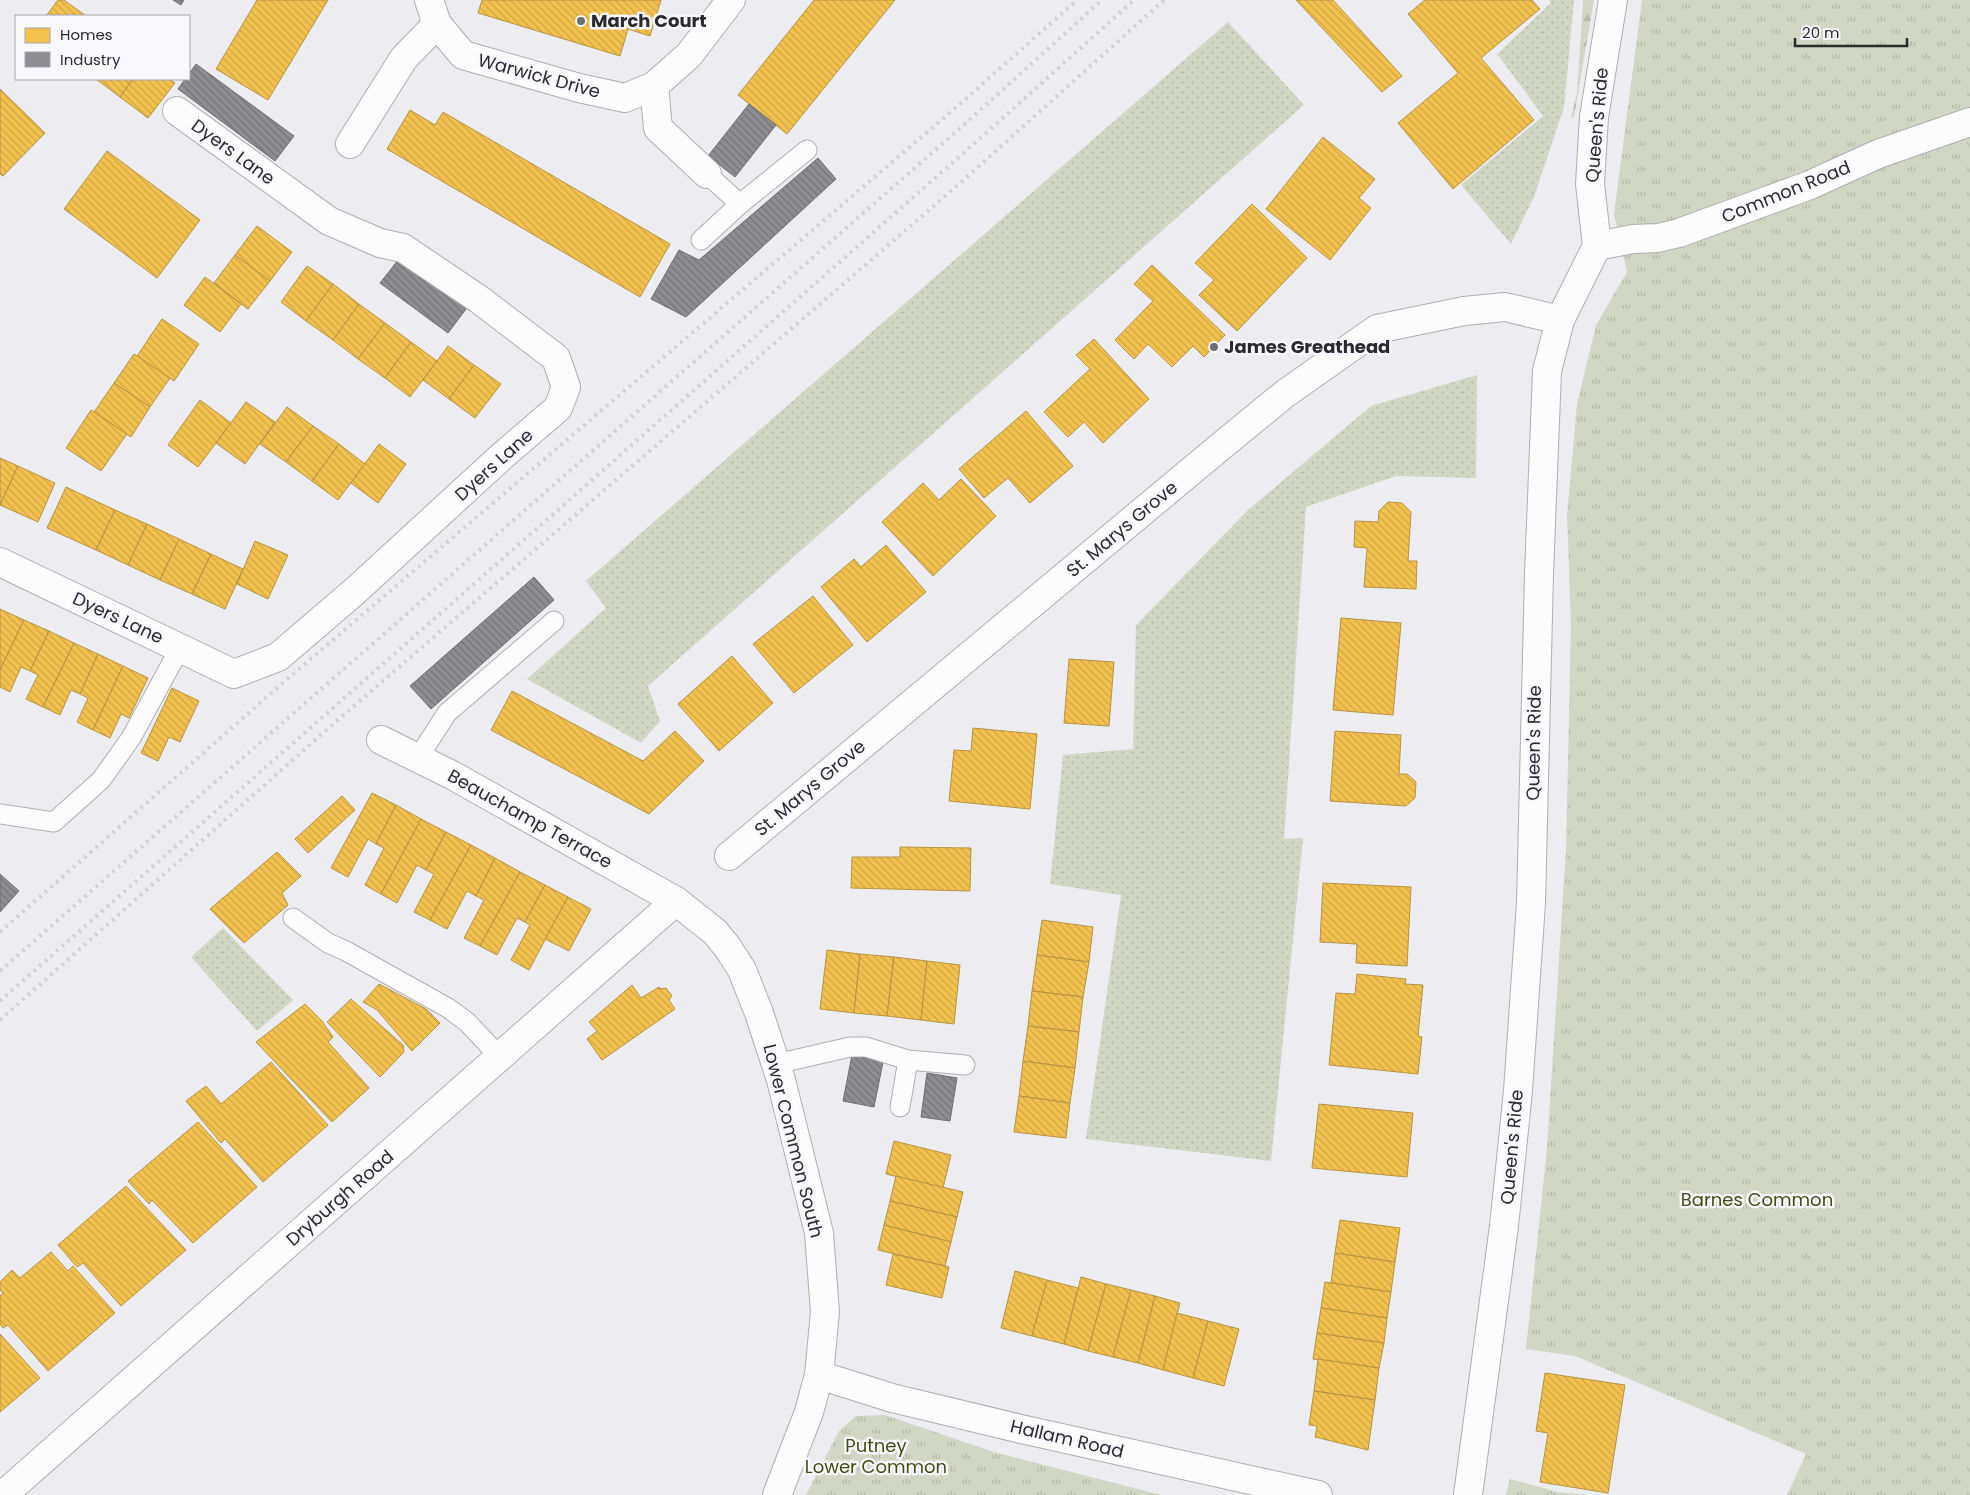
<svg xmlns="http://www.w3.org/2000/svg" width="1970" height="1495" viewBox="0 0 1970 1495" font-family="Poppins,sans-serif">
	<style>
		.grass { fill: url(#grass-dots) }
		.forest { fill: url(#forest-firs) }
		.park { fill: url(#park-tufts) }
		.homes { fill: url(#homes-back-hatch); stroke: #b69444 }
		.industry { fill: url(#industry-back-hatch); stroke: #706f74 }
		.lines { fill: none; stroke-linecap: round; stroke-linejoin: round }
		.lane-casing { stroke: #afaeb2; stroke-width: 21 }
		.street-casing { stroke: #afaeb2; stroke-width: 30 }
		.secondary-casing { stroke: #afaeb2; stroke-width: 30 }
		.lane { stroke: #fcfcfd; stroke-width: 19 }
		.street { stroke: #fcfcfd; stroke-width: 28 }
		.secondary { stroke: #fcfcfd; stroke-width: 28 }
		.rail { stroke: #d0d0d1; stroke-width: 4; stroke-dasharray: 2.5 5; stroke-linecap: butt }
		.poi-dot { fill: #6f6e72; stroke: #f9f7ff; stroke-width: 2 }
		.labels { text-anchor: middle; stroke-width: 5; stroke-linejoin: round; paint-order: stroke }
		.poi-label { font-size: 18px; font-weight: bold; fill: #2b2a2d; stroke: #f9f7ff; text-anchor: start }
		.street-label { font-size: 18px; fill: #2b2a2d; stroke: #f9f7ff }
		.park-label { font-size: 18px; fill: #3e4d0e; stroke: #f9f7ff }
	</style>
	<defs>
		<pattern id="grass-dots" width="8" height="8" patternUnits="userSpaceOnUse" patternTransform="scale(1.25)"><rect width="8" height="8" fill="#d1d7c4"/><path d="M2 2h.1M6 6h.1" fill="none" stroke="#b4b9a9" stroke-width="1.8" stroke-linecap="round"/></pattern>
		<pattern id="forest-firs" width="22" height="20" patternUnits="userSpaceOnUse" patternTransform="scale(1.25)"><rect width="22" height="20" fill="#d1d7c4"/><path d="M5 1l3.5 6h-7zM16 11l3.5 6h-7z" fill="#b4b9a9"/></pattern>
		<pattern id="park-tufts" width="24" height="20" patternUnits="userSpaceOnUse" patternTransform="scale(1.25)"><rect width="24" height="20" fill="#d1d7c4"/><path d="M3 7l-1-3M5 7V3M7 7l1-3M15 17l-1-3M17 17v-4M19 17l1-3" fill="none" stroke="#b4b9a9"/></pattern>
		<pattern id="homes-back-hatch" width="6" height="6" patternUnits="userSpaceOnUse" patternTransform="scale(1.25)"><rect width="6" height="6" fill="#f2c14e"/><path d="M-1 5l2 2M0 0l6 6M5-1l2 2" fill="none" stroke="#d0a644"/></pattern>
		<pattern id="industry-back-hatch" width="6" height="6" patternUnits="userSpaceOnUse" patternTransform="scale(1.25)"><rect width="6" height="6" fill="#8d8d92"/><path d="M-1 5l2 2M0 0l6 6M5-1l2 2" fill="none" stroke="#737378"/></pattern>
	</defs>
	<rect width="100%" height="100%" fill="#edecf1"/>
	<g class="grass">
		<polygon points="1549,0 1574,0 1564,107 1534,197 1511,244 1461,185 1543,116 1497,54 1551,3"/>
		<polygon points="1228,22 1304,105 648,686 660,721 641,743 527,679 606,608 586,581"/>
		<polygon points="1477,375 1476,478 1396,476 1306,507 1284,839 1303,838 1271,1161 1086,1139 1121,895 1050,884 1063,755 1133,749 1136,625 1248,510 1371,406"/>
		<polygon points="223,928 293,1000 257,1031 191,957"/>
	</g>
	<polygon class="forest" points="1583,0 1594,0 1574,117 1571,118 1577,93"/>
	<g class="park">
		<polygon points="1642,0 1970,0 1970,1495 1787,1495 1806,1454 1575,1356 1526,1349 1547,1148 1566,849 1571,625 1567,515 1577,404 1596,325 1627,272 1614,214"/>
		<polygon points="885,1415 994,1452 1161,1495 806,1495 839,1431 856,1416"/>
		<polygon points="1510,1479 1558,1492 1587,1495 1506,1495"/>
	</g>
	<g class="homes">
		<polygon points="58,0 64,0 86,16 46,16"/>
		<polygon points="257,0 328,0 268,100 216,69"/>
		<polygon points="482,0 661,0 650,36 628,29 620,56 478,13"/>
		<polygon points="814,0 895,0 787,134 738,95"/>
		<polygon points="1296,0 1333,0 1402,76 1382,92"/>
		<polygon points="1425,0 1532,0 1540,9 1481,58 1534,120 1453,189 1398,123 1458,73 1408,14"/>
		<polygon points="96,79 133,79 120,97"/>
		<polygon points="133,79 169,79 175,83 148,118 120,97"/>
		<polygon points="0,89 45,133 3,176 0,174"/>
		<polygon points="410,110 435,125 443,112 670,244 640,297 387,149"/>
		<polygon points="1323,137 1375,179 1359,198 1371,208 1330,260 1266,209"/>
		<polygon points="107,151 200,220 157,278 64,209"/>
		<polygon points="1252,204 1307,258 1237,331 1199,295 1214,280 1195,263"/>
		<polygon points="257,226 292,252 270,281 235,255"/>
		<polygon points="235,255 270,281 248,309 214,283"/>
		<polygon points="1152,265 1225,335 1204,357 1193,346 1172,367 1148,344 1134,359 1115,340 1153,301 1134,284"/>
		<polygon points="307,266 333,284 306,321 281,302"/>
		<polygon points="205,277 241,304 220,332 184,305"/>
		<polygon points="333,284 359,304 333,340 306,321"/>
		<polygon points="359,304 385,323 358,359 333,340"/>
		<polygon points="162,319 199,344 174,381 137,356"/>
		<polygon points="385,323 411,342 385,378 358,359"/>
		<polygon points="1094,339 1149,399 1103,443 1084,422 1068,437 1044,412 1090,369 1076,355"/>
		<polygon points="411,342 437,361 410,397 385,378"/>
		<polygon points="448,346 474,365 449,399 423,380"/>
		<polygon points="134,354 170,378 150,407 114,383"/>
		<polygon points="474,365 501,384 475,418 449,399"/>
		<polygon points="114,383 150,407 131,437 94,412"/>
		<polygon points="200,400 231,423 198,467 168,445"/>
		<polygon points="246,402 275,422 245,464 216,443"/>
		<polygon points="287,407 313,426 286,462 260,444"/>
		<polygon points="91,410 127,434 101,471 66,448"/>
		<polygon points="1026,411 1073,466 1030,503 1008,478 984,498 959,469"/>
		<polygon points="313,426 339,444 312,481 286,462"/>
		<polygon points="339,444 365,464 338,500 312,481"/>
		<polygon points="379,444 406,464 378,503 351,483"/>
		<polygon points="0,458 18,466 0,505"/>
		<polygon points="18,466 55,483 38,522 0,505"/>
		<polygon points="961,479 996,516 933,576 882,522 923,483 939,500"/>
		<polygon points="66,487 115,510 96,550 47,528"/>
		<polygon points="1388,502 1402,503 1411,512 1408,561 1417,561 1416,589 1364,587 1367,548 1354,547 1355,521 1378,522 1379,511"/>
		<polygon points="115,510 147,524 128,565 96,550"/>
		<polygon points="147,524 179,539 160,580 128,565"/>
		<polygon points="179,539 211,554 192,594 160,580"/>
		<polygon points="255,541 288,555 268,599 237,584"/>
		<polygon points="886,545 926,592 867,642 821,587 854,559 861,567"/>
		<polygon points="211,554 243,569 225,609 192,594"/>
		<polygon points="813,596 853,645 794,693 753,644"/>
		<polygon points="0,609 24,620 0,670"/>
		<polygon points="1341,618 1401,623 1393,715 1333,710"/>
		<polygon points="24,620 49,631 30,671 21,667 10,692 0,687 0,670"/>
		<polygon points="49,631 74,643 43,707 26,699 38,675 30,671"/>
		<polygon points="74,643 98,654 80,694 71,690 60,715 43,707"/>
		<polygon points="98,654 123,666 93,730 77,722 88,698 80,694"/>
		<polygon points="732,656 773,703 719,751 678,704"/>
		<polygon points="1069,659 1114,662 1109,726 1064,723"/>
		<polygon points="123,666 148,678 129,718 121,714 110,738 93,730"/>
		<polygon points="172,688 199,701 180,742 169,737 158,761 141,753"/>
		<polygon points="512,691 643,761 675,731 704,761 649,814 491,730"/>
		<polygon points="973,728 1037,734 1030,809 949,801 954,750 971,751"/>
		<polygon points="1335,731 1401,735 1399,774 1407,774 1416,782 1415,798 1406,806 1330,801"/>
		<polygon points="372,793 396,805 376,844 368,839 348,877 331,868"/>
		<polygon points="342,796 355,810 308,853 295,839"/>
		<polygon points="396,805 421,819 381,894 365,885 384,848 376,844"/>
		<polygon points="421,819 446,832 426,870 417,865 397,903 381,894"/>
		<polygon points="446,832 471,845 430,920 414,912 434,874 426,870"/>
		<polygon points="471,845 495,858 476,896 467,891 447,929 430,920"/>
		<polygon points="900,847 971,848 970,891 851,888 852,857 900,857"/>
		<polygon points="277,852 301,876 282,893 288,905 244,943 210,909"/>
		<polygon points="495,858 520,872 480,946 464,938 484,900 476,896"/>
		<polygon points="520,872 545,885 525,922 517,918 497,955 480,946"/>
		<polygon points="1323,883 1411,887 1407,966 1356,963 1357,944 1320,942"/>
		<polygon points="545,885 568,897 529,970 511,960 530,925 525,922"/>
		<polygon points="568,897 591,909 569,951 545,939"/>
		<polygon points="1042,920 1093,927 1089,962 1037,955"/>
		<polygon points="827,950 860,954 854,1013 820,1009"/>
		<polygon points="860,954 894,957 887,1016 854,1013"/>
		<polygon points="1037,955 1089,962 1083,997 1032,991"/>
		<polygon points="894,957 927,961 921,1020 887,1016"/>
		<polygon points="927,961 960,965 954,1024 921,1020"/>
		<polygon points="1357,974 1406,979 1405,984 1423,985 1418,1036 1422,1037 1418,1074 1329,1065 1336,993 1355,994"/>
		<polygon points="379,984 426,1009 440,1023 412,1051 377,1010 363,1002"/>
		<polygon points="632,985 641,998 659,987 661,989 666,988 672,996 669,1000 675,1009 602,1060 587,1039 597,1031 589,1022"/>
		<polygon points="1032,991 1083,997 1079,1032 1028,1026"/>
		<polygon points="351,999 403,1045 404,1052 380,1077 327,1022"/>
		<polygon points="305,1004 322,1021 333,1037 328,1042 369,1088 332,1122 256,1042"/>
		<polygon points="1028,1026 1079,1032 1075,1068 1023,1061"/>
		<polygon points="1023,1061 1075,1068 1070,1103 1019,1096"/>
		<polygon points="271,1062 328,1125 263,1182 225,1139 221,1143 186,1101 206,1086 221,1104"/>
		<polygon points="1019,1096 1070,1103 1066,1138 1014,1132"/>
		<polygon points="1319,1104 1413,1113 1407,1177 1312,1168"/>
		<polygon points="198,1122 257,1187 193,1243 152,1200 149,1204 128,1181"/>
		<polygon points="894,1141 951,1155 943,1188 886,1174"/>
		<polygon points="896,1176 963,1192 957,1217 890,1201"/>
		<polygon points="126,1186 186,1250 121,1306 83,1263 77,1267 58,1245"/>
		<polygon points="890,1201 957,1217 951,1242 884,1225"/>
		<polygon points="1340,1220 1400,1228 1395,1262 1335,1253"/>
		<polygon points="884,1225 951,1242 945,1266 878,1250"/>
		<polygon points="51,1252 68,1271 73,1266 115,1313 48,1371 8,1325 3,1328 0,1324 0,1296 3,1293 0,1290 0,1282 12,1270 20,1278"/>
		<polygon points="1335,1253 1395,1262 1391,1292 1331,1283"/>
		<polygon points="893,1254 949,1267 942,1298 886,1285"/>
		<polygon points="1015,1271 1047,1280 1032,1336 1001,1328"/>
		<polygon points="1081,1277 1106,1284 1088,1351 1064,1344"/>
		<polygon points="1047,1280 1078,1288 1064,1344 1032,1336"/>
		<polygon points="1325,1282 1391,1292 1387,1318 1321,1308"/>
		<polygon points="1106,1284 1131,1290 1113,1357 1088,1351"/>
		<polygon points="1131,1290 1155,1296 1138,1363 1113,1357"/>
		<polygon points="1155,1296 1180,1303 1163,1370 1138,1363"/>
		<polygon points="1321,1308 1387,1318 1384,1343 1317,1333"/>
		<polygon points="1177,1313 1208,1321 1193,1378 1163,1370"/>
		<polygon points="1208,1321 1239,1329 1224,1386 1193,1378"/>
		<polygon points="1317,1333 1384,1343 1379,1368 1313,1359"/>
		<polygon points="0,1334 40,1378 0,1412"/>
		<polygon points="1318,1359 1379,1368 1375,1400 1314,1391"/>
		<polygon points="1545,1373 1625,1385 1608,1493 1540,1482 1548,1433 1536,1431"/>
		<polygon points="1314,1391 1375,1400 1368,1450 1315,1437 1317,1426 1309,1425"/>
	</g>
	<g class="industry">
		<polygon points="173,0 184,0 181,5"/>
		<polygon points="196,64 294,136 275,161 178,89 185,79 189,79 189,74"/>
		<polygon points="749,104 776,125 735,177 708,156"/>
		<polygon points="818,158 836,179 686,317 651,299 679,250 699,260"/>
		<polygon points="399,259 466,309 448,333 380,283"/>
		<polygon points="534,577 554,600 431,709 410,686"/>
		<polygon points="0,874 19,891 0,912"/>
		<polygon points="852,1055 883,1062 874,1107 843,1101"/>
		<polygon points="927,1073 957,1078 950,1121 921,1117"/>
	</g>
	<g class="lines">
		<defs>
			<g id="lane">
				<polyline points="707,174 740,204"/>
				<polyline points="701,240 740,204 807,150"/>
				<polyline points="418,758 447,713 554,621"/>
				<polyline points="0,814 54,822 101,780 131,738 180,648"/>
				<polyline points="293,918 328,943 346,951 448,1008 467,1022 500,1057"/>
				<polyline points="776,1064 850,1047 866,1047 908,1060 965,1065"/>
				<polyline points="900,1107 908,1060"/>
			</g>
			<g id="street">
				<polyline points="429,0 437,24 463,55 579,88 625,98 654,86 658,128 707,174"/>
				<polyline points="654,86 689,55 731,0"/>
				<polyline points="350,144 404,58 437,24"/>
				<polyline points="1597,246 1633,239 1658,238 1679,233 1810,185 1878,154 1970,122"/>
				<polyline points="0,562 234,674 278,657 355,591 501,457 558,408 566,387 556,358 480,300 403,248 380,243 329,221 177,111"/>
				<polyline points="381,740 452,775 676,901 715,932 728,948 742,970 759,1013 781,1080 819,1233 825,1312 819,1375 809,1412 777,1495"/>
				<polyline points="729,856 1226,442 1286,393 1377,329 1464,311 1505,307 1560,320"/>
				<polyline points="819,1375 892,1398 1021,1429 1318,1495"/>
				<polyline points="3,1495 676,901"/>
			</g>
			<polyline id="secondary" points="1468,1495 1504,1226 1518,1091 1531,903 1539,574 1547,371 1560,320 1597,246 1590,184 1594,117 1613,0"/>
		</defs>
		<use href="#lane" class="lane-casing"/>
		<use href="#street" class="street-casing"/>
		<use href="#secondary" class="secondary-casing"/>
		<use href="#lane" class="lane"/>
		<use href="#street" class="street"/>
		<use href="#secondary" class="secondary"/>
		<g class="rail">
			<polyline points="0,932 293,674 960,104 1077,0"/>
			<polyline points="0,971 966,123 1102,0"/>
			<polyline points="0,1001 984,135 1134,0"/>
			<polyline points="0,1020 340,718 958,185 1164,0"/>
		</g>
	</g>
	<g class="poi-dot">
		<circle cx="581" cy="21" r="5"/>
		<circle cx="1214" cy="347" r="5"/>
	</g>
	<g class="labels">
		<g class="poi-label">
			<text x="591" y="27">March Court</text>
			<text x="1224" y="353">James Greathead</text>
		</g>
		<g class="street-label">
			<text transform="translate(539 76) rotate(15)" y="6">Warwick Drive</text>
			<text transform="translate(1597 125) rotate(-85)" y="6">Queen's Ride</text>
			<text transform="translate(233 152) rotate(36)" y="6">Dyers Lane</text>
			<text transform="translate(1786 192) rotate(-22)" y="6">Common Road</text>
			<text transform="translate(494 465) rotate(-42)" y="6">Dyers Lane</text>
			<text transform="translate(1122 529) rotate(-40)" y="6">St. Marys Grove</text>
			<text transform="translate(118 618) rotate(25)" y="6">Dyers Lane</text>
			<text transform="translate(1534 743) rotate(-89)" y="6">Queen's Ride</text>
			<text transform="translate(810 788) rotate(-40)" y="6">St. Marys Grove</text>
			<text transform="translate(530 819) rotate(29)" y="6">Beauchamp Terrace</text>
			<text transform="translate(793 1141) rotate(76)" y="6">Lower Common South</text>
			<text transform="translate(1512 1147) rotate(-85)" y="6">Queen's Ride</text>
			<text transform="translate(340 1198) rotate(-41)" y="6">Dryburgh Road</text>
			<text transform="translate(1067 1439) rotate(13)" y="6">Hallam Road</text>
		</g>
		<g class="park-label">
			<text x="1757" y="1206">Barnes Common</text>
			<text x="876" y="1452">Putney<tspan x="876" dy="21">Lower Common</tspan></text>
		</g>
	</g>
	<rect x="15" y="15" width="175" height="65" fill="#f9f7ff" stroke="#a7a5ab"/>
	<rect x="25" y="28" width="25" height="15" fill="#f2c14e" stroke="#a7a5ab"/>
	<text x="60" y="40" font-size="15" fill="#2b2a2d">Homes</text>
	<rect x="25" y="52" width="25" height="15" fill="#8d8d92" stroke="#a7a5ab"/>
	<text x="60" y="65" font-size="15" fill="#2b2a2d">Industry</text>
	<path d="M1795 38v8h112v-8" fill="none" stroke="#2b2a2d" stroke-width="2.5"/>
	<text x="1802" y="38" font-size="15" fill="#2b2a2d" stroke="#f9f7ff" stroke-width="4" paint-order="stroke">20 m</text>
</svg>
